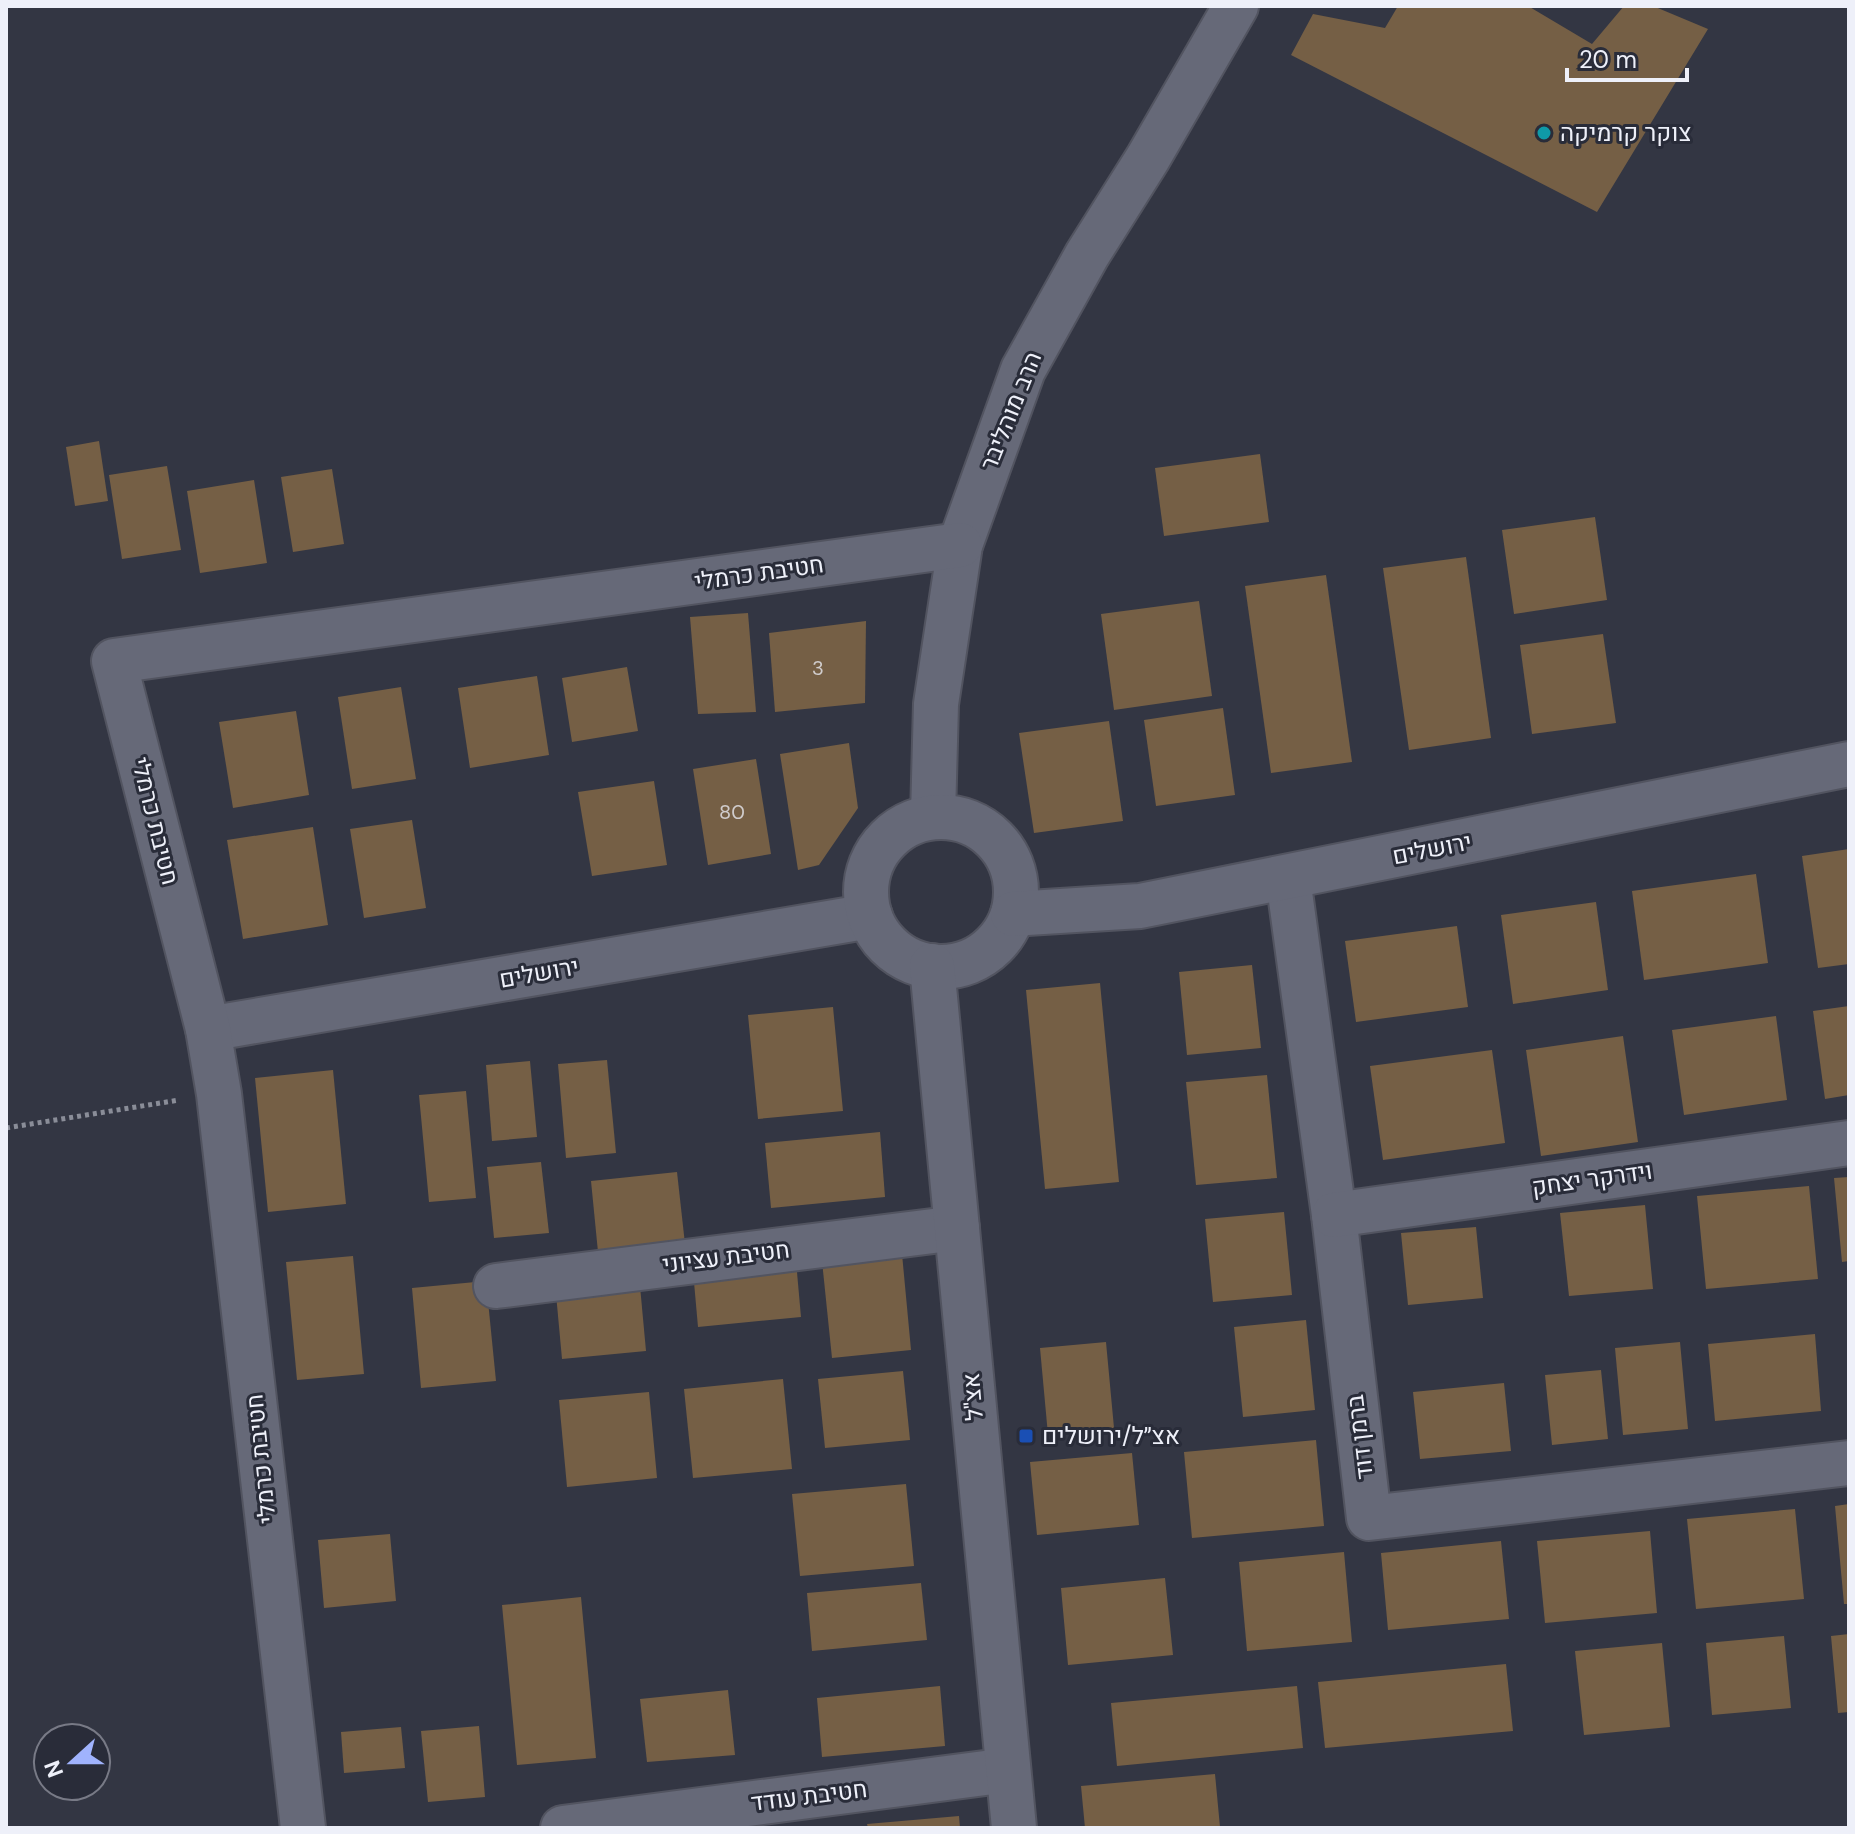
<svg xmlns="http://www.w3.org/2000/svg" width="1855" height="1834" viewBox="0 0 1855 1834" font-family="'DM Sans',Heebo,sans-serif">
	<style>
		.building { fill: #755f45 }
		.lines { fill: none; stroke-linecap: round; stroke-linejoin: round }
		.street-casing { stroke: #525460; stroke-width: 48 }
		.secondary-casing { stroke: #525460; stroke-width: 48 }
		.path { stroke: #8a8d98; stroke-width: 5; stroke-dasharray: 4 4; stroke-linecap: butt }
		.street { stroke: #666978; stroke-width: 44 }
		.secondary { stroke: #666978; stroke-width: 44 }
		.culture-dot { fill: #0f9aa8; stroke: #292c39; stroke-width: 3 }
		.transit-dot { fill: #1a4fb4; stroke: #292c39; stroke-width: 3 }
		.labels { text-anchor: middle; stroke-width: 6; stroke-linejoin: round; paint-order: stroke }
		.number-label { font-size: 20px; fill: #d0cccc }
		.poi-label { font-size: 24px; fill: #eef0f9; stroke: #292c39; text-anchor: start }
		.street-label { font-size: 24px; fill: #eef0f9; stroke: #292c39 }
	</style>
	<rect width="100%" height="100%" fill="#333643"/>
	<g class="building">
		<polygon points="1398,6 1528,6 1592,44 1624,6 1653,6 1708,29 1597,212 1291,55 1313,14 1385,28"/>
		<polygon points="99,441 108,501 75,506 66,447"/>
		<polygon points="1260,454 1269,522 1164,536 1155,468"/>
		<polygon points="167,466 181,550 122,559 109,475"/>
		<polygon points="332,469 344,544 293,552 281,477"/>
		<polygon points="254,480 267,563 200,573 187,491"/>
		<polygon points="1595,517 1607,600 1514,614 1502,530"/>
		<polygon points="1466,557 1491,738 1409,750 1383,568"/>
		<polygon points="1326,575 1352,762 1271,773 1245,586"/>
		<polygon points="1199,601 1212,696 1114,710 1101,614"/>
		<polygon points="748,613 756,712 698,714 690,617"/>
		<polygon points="866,621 865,703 775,712 769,633"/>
		<polygon points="1603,634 1616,723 1532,734 1520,645"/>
		<polygon points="627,667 638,731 572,742 562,678"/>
		<polygon points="537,676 549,755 470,768 458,688"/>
		<polygon points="401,687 416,779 352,789 338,697"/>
		<polygon points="1223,708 1235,795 1156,806 1144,720"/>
		<polygon points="296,711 309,795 233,808 219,722"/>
		<polygon points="1109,721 1123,821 1034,833 1019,733"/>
		<polygon points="849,743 858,808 819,865 798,870 780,754"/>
		<polygon points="756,759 771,854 708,865 693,769"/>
		<polygon points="654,781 667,865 592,876 578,792"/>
		<polygon points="412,820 426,908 364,918 350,829"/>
		<polygon points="313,827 328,925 243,939 227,840"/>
		<polygon points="1849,849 1849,964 1818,968 1802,856"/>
		<polygon points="1756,874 1768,963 1644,980 1632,891"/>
		<polygon points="1596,902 1608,990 1513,1004 1501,915"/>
		<polygon points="1457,926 1468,1007 1356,1022 1345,941"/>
		<polygon points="1252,965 1261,1048 1187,1055 1179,972"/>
		<polygon points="1100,983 1119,1182 1045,1189 1026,990"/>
		<polygon points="1849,1006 1849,1095 1825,1099 1813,1011"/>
		<polygon points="833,1007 843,1111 758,1119 748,1015"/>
		<polygon points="1776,1016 1787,1100 1684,1115 1672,1030"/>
		<polygon points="1623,1036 1638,1142 1541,1156 1526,1050"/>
		<polygon points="1492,1050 1505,1143 1383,1160 1370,1066"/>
		<polygon points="607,1060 616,1153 566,1158 558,1064"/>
		<polygon points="530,1061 537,1137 492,1141 486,1065"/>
		<polygon points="333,1070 346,1204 268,1212 255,1078"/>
		<polygon points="1267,1075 1277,1178 1196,1185 1186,1082"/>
		<polygon points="466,1091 476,1198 429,1202 419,1095"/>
		<polygon points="880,1132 885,1197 771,1208 765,1143"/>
		<polygon points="541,1162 549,1233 494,1238 487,1167"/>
		<polygon points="677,1172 685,1244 598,1252 591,1181"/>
		<polygon points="1849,1177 1849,1261 1842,1262 1834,1178"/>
		<polygon points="1809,1186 1818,1279 1706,1289 1697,1196"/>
		<polygon points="1645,1205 1653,1289 1569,1296 1560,1213"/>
		<polygon points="1284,1212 1292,1295 1213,1302 1205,1219"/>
		<polygon points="1476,1227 1483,1298 1408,1305 1401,1233"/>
		<polygon points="902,1254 911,1350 832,1358 822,1261"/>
		<polygon points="353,1256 364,1374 297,1380 286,1262"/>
		<polygon points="796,1261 801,1317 698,1327 693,1271"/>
		<polygon points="486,1281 496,1381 421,1388 412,1288"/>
		<polygon points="640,1286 646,1351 562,1359 556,1294"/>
		<polygon points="1306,1320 1315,1410 1243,1417 1234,1327"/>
		<polygon points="1815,1334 1821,1411 1715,1421 1708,1344"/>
		<polygon points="1106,1342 1114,1428 1048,1435 1040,1348"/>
		<polygon points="1680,1342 1688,1429 1623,1435 1615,1348"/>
		<polygon points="1601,1370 1608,1439 1552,1445 1545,1375"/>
		<polygon points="903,1371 910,1440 825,1448 818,1379"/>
		<polygon points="783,1379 792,1469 693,1478 684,1389"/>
		<polygon points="1504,1383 1511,1451 1420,1459 1413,1392"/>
		<polygon points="649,1392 657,1478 567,1487 559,1400"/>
		<polygon points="1316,1440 1324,1526 1192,1538 1184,1452"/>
		<polygon points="1132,1453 1139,1525 1037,1535 1030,1462"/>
		<polygon points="906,1484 914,1566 800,1576 792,1494"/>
		<polygon points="1849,1504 1849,1604 1844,1604 1835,1506"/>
		<polygon points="1795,1509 1804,1599 1696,1609 1687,1519"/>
		<polygon points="1650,1531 1657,1613 1545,1623 1537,1541"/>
		<polygon points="390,1534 396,1601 324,1608 318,1540"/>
		<polygon points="1501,1541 1509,1619 1388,1630 1381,1553"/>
		<polygon points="1344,1552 1352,1642 1247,1651 1239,1562"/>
		<polygon points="1165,1578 1173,1655 1068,1665 1061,1588"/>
		<polygon points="921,1583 927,1640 812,1651 807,1593"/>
		<polygon points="581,1597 596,1758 517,1765 502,1605"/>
		<polygon points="1849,1634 1849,1712 1838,1713 1831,1636"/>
		<polygon points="1784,1636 1791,1708 1712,1715 1706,1643"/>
		<polygon points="1662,1643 1670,1727 1584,1735 1575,1651"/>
		<polygon points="1506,1664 1513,1731 1325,1748 1318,1682"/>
		<polygon points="940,1686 945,1746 822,1757 817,1698"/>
		<polygon points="1297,1686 1303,1748 1117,1766 1111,1703"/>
		<polygon points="728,1690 735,1755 647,1762 640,1699"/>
		<polygon points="479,1726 485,1797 428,1802 421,1731"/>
		<polygon points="401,1727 405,1768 344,1773 341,1732"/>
		<polygon points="1215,1774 1220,1827 1085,1828 1081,1786"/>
		<polygon points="959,1816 960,1828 868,1828 867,1824"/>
	</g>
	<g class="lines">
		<defs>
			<g id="street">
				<polyline points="933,816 936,704 960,545 1023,370 1087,255 1148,158 1236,6"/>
				<polyline points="1288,878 1334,1215 1369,1518 1849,1463"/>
				<polyline points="208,1029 870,916"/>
				<polyline points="1334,1215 1849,1143"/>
				<polyline points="496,1286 957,1228"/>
				<polyline points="303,1828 219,1094 208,1029 114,661 960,545"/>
				<polyline points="563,1828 1008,1770"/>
			</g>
			<g id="secondary">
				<circle cx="941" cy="892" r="75"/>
				<polyline points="1013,914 1140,906 1849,764"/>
				<polyline points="932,966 1014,1828"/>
			</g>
		</defs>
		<use href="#street" class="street-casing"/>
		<use href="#secondary" class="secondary-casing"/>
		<polyline class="path" points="6,1128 179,1100"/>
		<use href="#street" class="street"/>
		<use href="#secondary" class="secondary"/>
	</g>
	<circle class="culture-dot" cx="1544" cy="133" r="8"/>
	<rect class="transit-dot" x="1018" y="1428" width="16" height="16" rx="4"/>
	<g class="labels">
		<g class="number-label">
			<text x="818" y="675">3</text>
			<text x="732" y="819">80</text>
		</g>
		<g class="poi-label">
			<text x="1560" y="141">צוקר קרמיקה</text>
			<text x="1042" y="1444">אצ״ל/ירושלים</text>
		</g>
		<g class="street-label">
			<text transform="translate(1011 411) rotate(-68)" y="8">הרב מוהליבר</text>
			<text transform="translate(759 573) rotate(-8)" y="8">חטיבת כרמלי</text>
			<text transform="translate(155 821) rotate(76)" y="8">חטיבת כרמלי</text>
			<text transform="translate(1432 849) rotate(-11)" y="8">ירושלים</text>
			<text transform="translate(539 973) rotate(-10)" y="8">ירושלים</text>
			<text transform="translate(1592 1179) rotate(-8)" y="8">וידרקר יצחק</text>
			<text transform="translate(726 1257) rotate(-7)" y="8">חטיבת עציוני</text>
			<text transform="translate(973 1397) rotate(-95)" y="8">אצ"ל</text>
			<text transform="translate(1360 1437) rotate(-97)" y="8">ברמן דוד</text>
			<text transform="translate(261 1459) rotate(-96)" y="8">חטיבת כרמלי</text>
			<text transform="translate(809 1796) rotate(-7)" y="8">חטיבת עודד</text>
		</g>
	</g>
	<rect width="1855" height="1834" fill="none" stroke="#eef0f9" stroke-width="16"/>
	<g transform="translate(72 1762) rotate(249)"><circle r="38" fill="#292c39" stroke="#787a86" stroke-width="2"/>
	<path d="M0-6L14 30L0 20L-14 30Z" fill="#a0b3fd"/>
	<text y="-12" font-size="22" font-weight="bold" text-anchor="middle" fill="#eef0f9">N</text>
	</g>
	<path d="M1567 68v12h120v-12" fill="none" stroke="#eef0f9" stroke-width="4"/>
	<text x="1579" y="68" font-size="24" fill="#eef0f9" stroke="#292c39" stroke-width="6" paint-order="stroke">20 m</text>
</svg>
